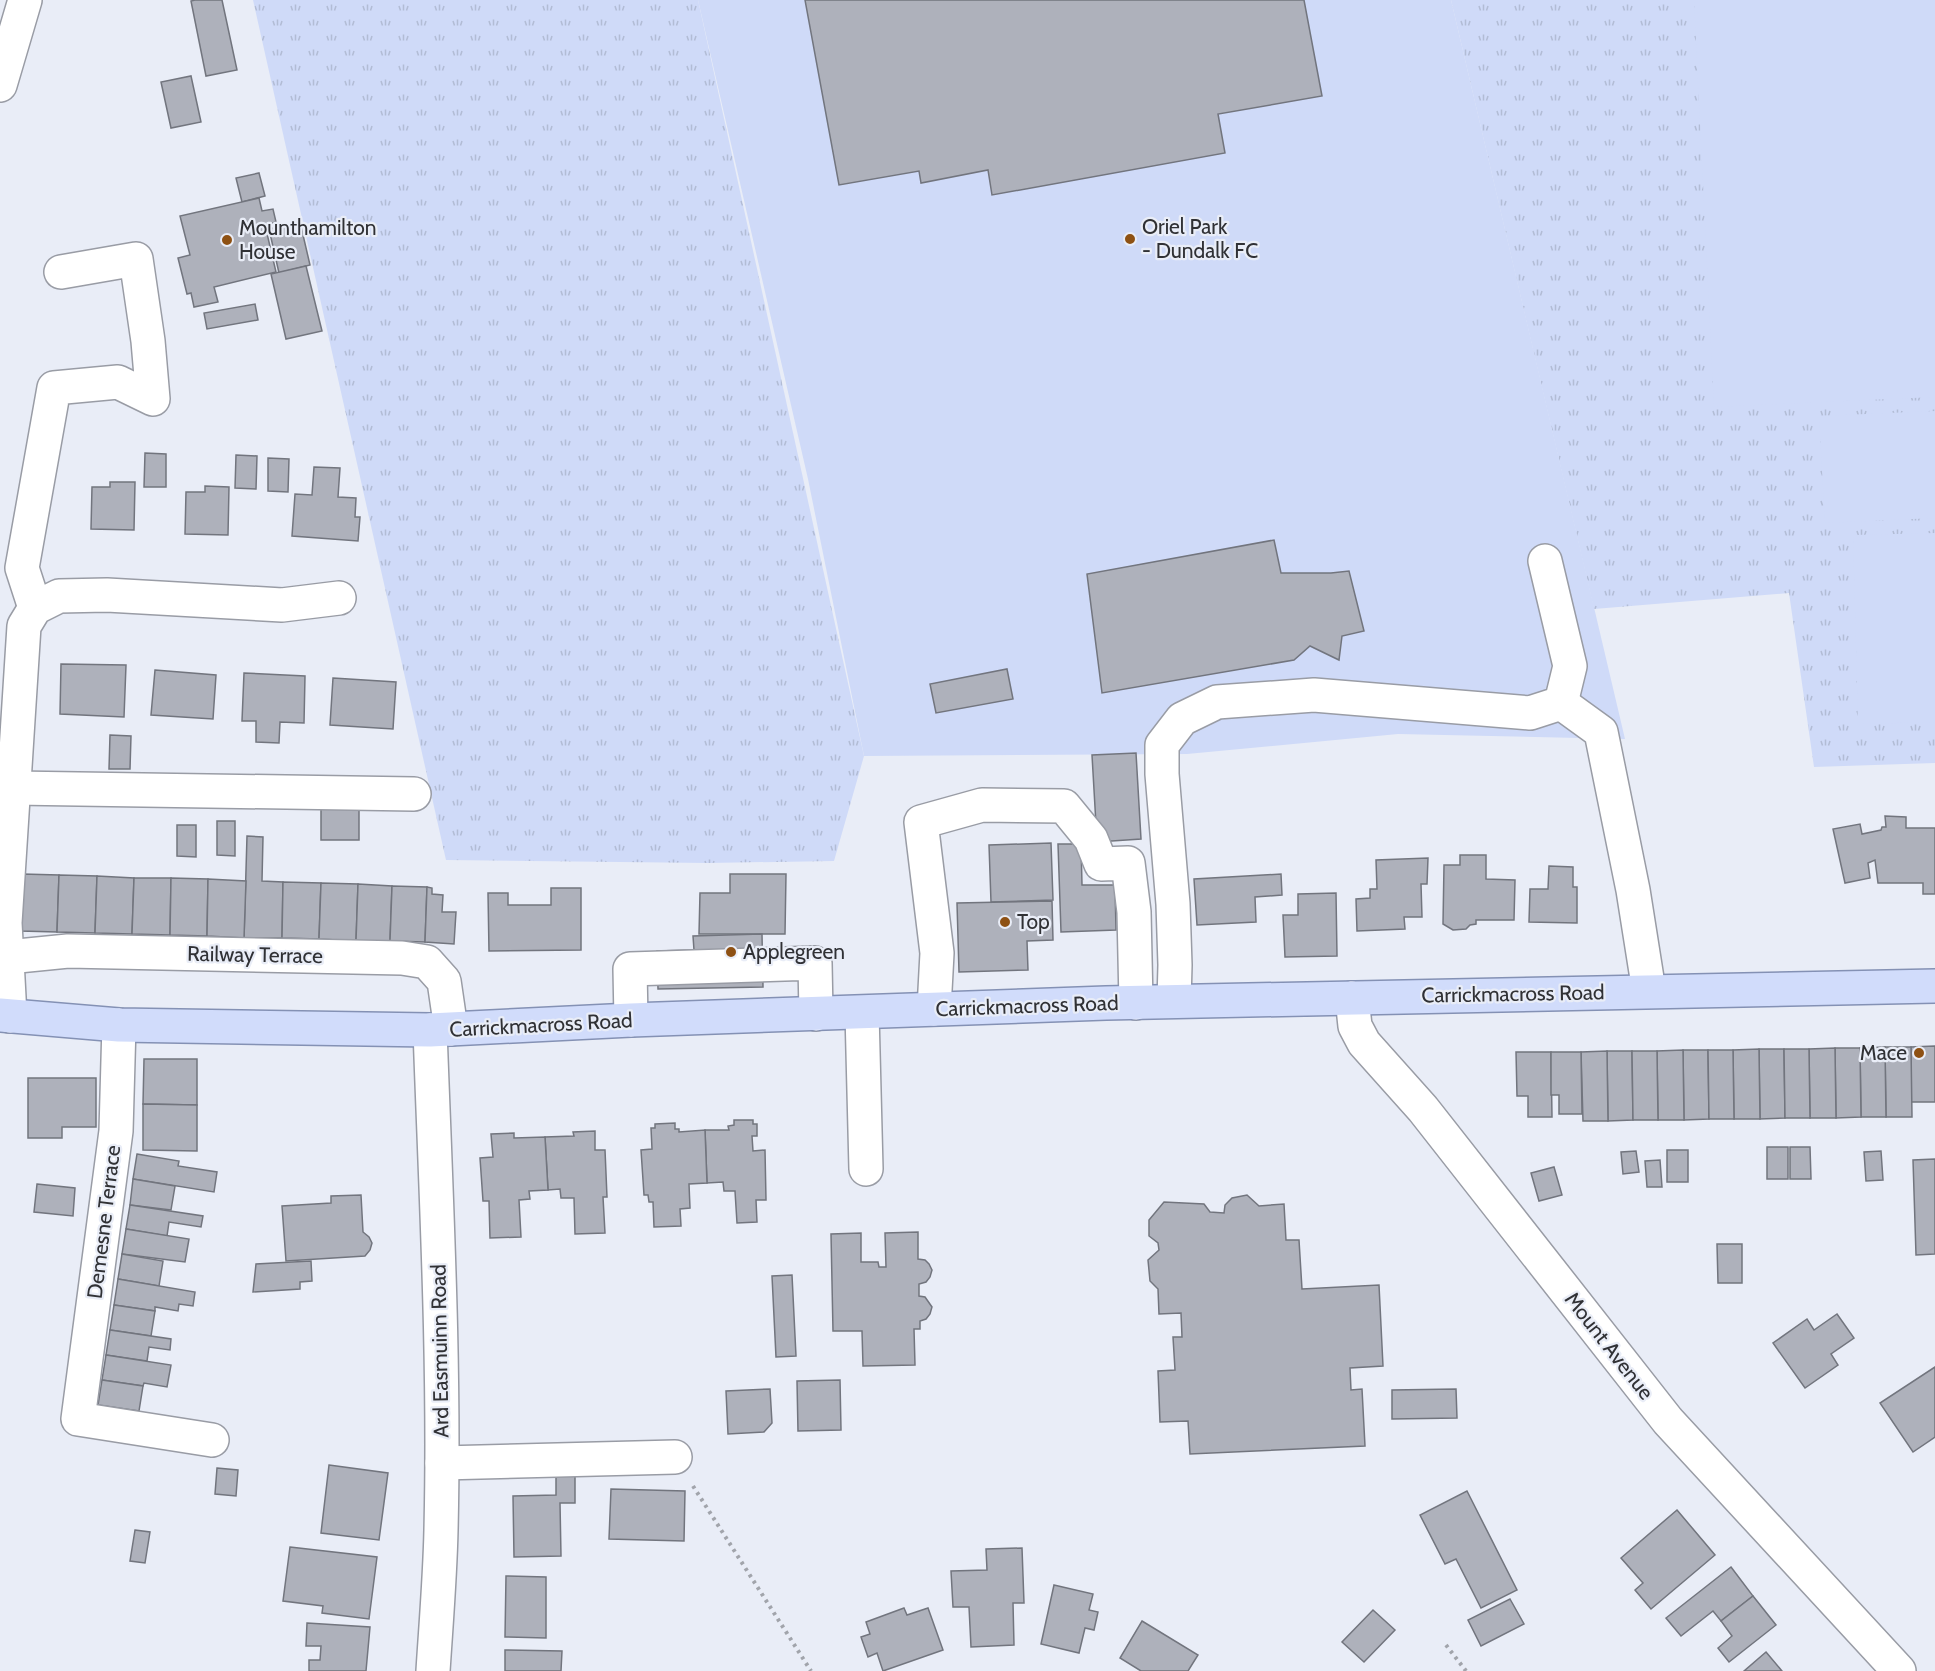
<svg xmlns="http://www.w3.org/2000/svg" width="1935" height="1671" viewBox="0 0 1935 1671" font-family="Cabin,sans-serif">
	<style>
		.grass { fill: url(#grass-tufts) }
		.pitch { fill: #cfdaf8 }
		.building { fill: #aeb1bb; stroke: #72757e; stroke-width: 1.5 }
		.lines { fill: none; stroke-linecap: round; stroke-linejoin: round }
		.minor-casing { stroke: #999ca5; stroke-width: 36 }
		.major-casing { stroke: #8491b4; stroke-width: 36 }
		.path { stroke: #a1a4ab; stroke-width: 4; stroke-dasharray: 3 4.5; stroke-linecap: butt }
		.minor { stroke: #fff; stroke-width: 33 }
		.major { stroke: #d1dcfb; stroke-width: 33 }
		.poi-dot { fill: #8e5113; stroke: #e9edf7; stroke-width: 2 }
		.labels { text-anchor: middle; stroke-width: 4.5; stroke-linejoin: round; paint-order: stroke }
		.poi-label { font-size: 21px; fill: #303135; stroke: #e9edf7; text-anchor: start }
		.street-label { font-size: 21px; fill: #303135; stroke: #e9edf7 }
	</style>
	<defs>
		<pattern id="grass-tufts" width="24" height="20" patternUnits="userSpaceOnUse" patternTransform="scale(1.5)"><rect width="24" height="20" fill="#cfdaf8"/><path d="M3 7l-1-3M5 7V3M7 7l1-3M15 17l-1-3M17 17v-4M19 17l1-3" fill="none" stroke="#b2bcd5"/></pattern>
	</defs>
	<rect width="100%" height="100%" fill="#e9edf7"/>
	<g class="grass">
		<polygon points="253,0 698,0 864,756 834,861 708,863 446,860"/>
		<polygon points="1451,0 1935,0 1935,763 1814,767 1789,593 1594,609"/>
	</g>
	<g class="pitch">
		<polygon points="698,0 1451,0 1625,739 1398,734 1187,754 864,756 808,479"/>
		<polygon points="1694,0 1935,0 1935,397 1714,407"/>
		<polygon points="1935,411 1935,518 1825,523 1819,416"/>
		<polygon points="1935,533 1935,722 1858,724 1853,535"/>
	</g>
	<g class="building">
		<polygon points="195,0 222,0 237,70 206,76 191,1"/>
		<polygon points="805,0 1304,0 1322,96 1218,114 1225,153 992,195 988,170 921,183 919,171 839,185"/>
		<polygon points="191,76 201,122 171,128 161,82"/>
		<polygon points="259,173 265,196 242,202 236,178"/>
		<polygon points="259,198 262,211 273,209 276,222 265,225 276,272 214,287 218,302 194,307 191,293 187,294 178,258 190,255 180,216"/>
		<polygon points="300,222 310,265 279,273 269,229"/>
		<polygon points="306,266 322,331 286,339 271,274"/>
		<polygon points="255,304 258,320 207,329 204,313"/>
		<polygon points="145,453 166,454 166,487 144,487"/>
		<polygon points="236,455 257,456 256,489 235,488"/>
		<polygon points="268,458 289,459 288,492 268,491"/>
		<polygon points="314,467 340,468 338,497 356,498 355,517 360,517 358,541 292,536 295,494 312,495"/>
		<polygon points="110,482 135,482 134,530 91,529 92,487 110,487"/>
		<polygon points="205,486 229,487 228,535 185,534 186,492 205,492"/>
		<polygon points="1274,540 1281,573 1331,573 1349,571 1364,631 1342,636 1339,660 1310,646 1294,660 1102,693 1087,574"/>
		<polygon points="61,664 126,665 124,717 60,714"/>
		<polygon points="1007,669 1013,699 936,713 930,684"/>
		<polygon points="155,670 216,675 213,719 151,715"/>
		<polygon points="244,673 305,676 304,723 280,722 279,743 256,742 256,721 242,721"/>
		<polygon points="333,678 396,682 393,729 330,725"/>
		<polygon points="110,735 131,736 130,769 109,769"/>
		<polygon points="1136,753 1141,839 1097,842 1092,755"/>
		<rect x="321" y="808" width="38" height="32"/>
		<polygon points="1885,816 1906,817 1906,828 1935,828 1935,894 1923,894 1923,883 1878,883 1875,860 1868,863 1870,878 1845,883 1833,829 1860,824 1862,834 1881,830 1882,827 1886,827"/>
		<polygon points="217,821 235,821 235,856 217,855"/>
		<polygon points="177,825 196,825 196,857 177,856"/>
		<polygon points="247,836 263,837 262,881 283,882 282,938 244,938"/>
		<polygon points="1051,843 1053,900 991,902 989,845"/>
		<polygon points="1058,844 1081,844 1082,885 1115,885 1116,930 1061,932"/>
		<polygon points="1460,855 1486,855 1486,879 1515,880 1514,920 1476,920 1476,924 1470,925 1466,929 1453,930 1443,924 1444,865 1460,865"/>
		<polygon points="1428,858 1427,884 1421,884 1422,917 1404,917 1405,929 1357,931 1356,899 1370,898 1370,889 1377,889 1376,860"/>
		<polygon points="1549,866 1573,867 1573,887 1577,887 1577,923 1529,922 1530,889 1548,889"/>
		<polygon points="22,874 59,875 57,932 20,931"/>
		<polygon points="730,874 786,874 785,934 699,934 700,893 730,893"/>
		<polygon points="1281,874 1282,895 1255,897 1256,922 1197,925 1194,879"/>
		<polygon points="59,875 97,876 95,933 57,932"/>
		<polygon points="97,876 134,878 132,934 95,933"/>
		<polygon points="134,878 171,878 170,935 132,934"/>
		<polygon points="171,878 208,879 207,936 170,935"/>
		<polygon points="208,879 246,881 244,938 207,936"/>
		<polygon points="283,882 321,883 319,939 282,938"/>
		<polygon points="321,883 358,884 356,941 319,939"/>
		<polygon points="358,884 392,886 390,941 356,941"/>
		<polygon points="392,886 427,887 425,942 390,941"/>
		<polygon points="427,887 432,888 432,894 443,895 442,912 456,912 454,944 425,942"/>
		<polygon points="551,888 581,888 581,950 489,951 488,893 508,893 508,905 551,905"/>
		<polygon points="1336,893 1337,956 1285,957 1283,915 1298,915 1298,894"/>
		<polygon points="1052,901 1053,940 1027,941 1028,970 959,972 957,903"/>
		<polygon points="762,934 763,987 658,989 657,951 694,950 693,936"/>
		<polygon points="1935,1046 1935,1102 1911,1102 1911,1047"/>
		<polygon points="1885,1047 1911,1047 1912,1117 1886,1117"/>
		<polygon points="1885,1047 1886,1117 1861,1117 1860,1048"/>
		<polygon points="1835,1048 1860,1048 1861,1117 1836,1118"/>
		<polygon points="1835,1048 1836,1118 1810,1118 1809,1049"/>
		<polygon points="1759,1049 1784,1049 1785,1118 1760,1119"/>
		<polygon points="1759,1049 1760,1119 1734,1119 1733,1050"/>
		<polygon points="1784,1049 1809,1049 1810,1118 1785,1118"/>
		<polygon points="1683,1050 1708,1050 1709,1119 1684,1120"/>
		<polygon points="1683,1050 1684,1120 1658,1120 1657,1051"/>
		<polygon points="1708,1050 1733,1050 1734,1119 1709,1119"/>
		<polygon points="1607,1051 1632,1051 1633,1120 1608,1121"/>
		<polygon points="1607,1051 1608,1121 1583,1121 1581,1052"/>
		<polygon points="1632,1051 1657,1051 1658,1120 1633,1120"/>
		<polygon points="1516,1052 1551,1052 1552,1117 1528,1117 1528,1096 1517,1096"/>
		<polygon points="1551,1052 1581,1052 1582,1114 1559,1114 1559,1095 1551,1095"/>
		<polygon points="144,1059 197,1059 197,1105 143,1104"/>
		<polygon points="28,1078 96,1078 96,1127 62,1127 62,1138 28,1138"/>
		<polygon points="143,1104 197,1105 197,1151 143,1150"/>
		<polygon points="734,1120 753,1120 753,1124 757,1124 757,1136 752,1136 753,1151 765,1150 766,1200 756,1200 757,1222 737,1223 735,1191 724,1191 723,1182 707,1183 705,1130 729,1130 728,1126 734,1125"/>
		<polygon points="675,1123 675,1129 679,1129 679,1132 705,1130 707,1183 689,1184 690,1208 680,1209 681,1226 654,1227 653,1202 649,1202 648,1195 644,1195 641,1150 652,1149 651,1128 655,1128 655,1124"/>
		<polygon points="595,1131 595,1150 605,1150 607,1197 603,1197 605,1233 575,1234 574,1198 561,1198 560,1189 548,1190 545,1137 574,1136 573,1132"/>
		<polygon points="514,1133 514,1138 545,1137 548,1190 529,1191 530,1199 519,1200 521,1237 490,1238 489,1201 483,1201 480,1158 493,1157 491,1134"/>
		<rect x="1767" y="1147" width="21" height="32"/>
		<polygon points="1790,1147 1810,1147 1811,1179 1790,1179"/>
		<rect x="1667" y="1150" width="21" height="32"/>
		<polygon points="1636,1151 1639,1172 1623,1174 1621,1152"/>
		<polygon points="1881,1151 1883,1180 1866,1181 1864,1152"/>
		<polygon points="137,1154 179,1161 178,1166 217,1172 214,1192 133,1179"/>
		<polygon points="1935,1159 1935,1254 1916,1255 1913,1160"/>
		<polygon points="1660,1160 1662,1187 1647,1187 1645,1161"/>
		<polygon points="1554,1167 1562,1195 1539,1201 1531,1173"/>
		<polygon points="133,1179 175,1186 171,1210 130,1205"/>
		<polygon points="37,1184 75,1188 73,1216 34,1212"/>
		<polygon points="361,1195 363,1232 369,1237 372,1243 370,1250 365,1256 286,1261 282,1206 331,1203 331,1196"/>
		<polygon points="1247,1195 1259,1206 1284,1204 1286,1240 1299,1240 1302,1289 1379,1285 1383,1366 1350,1368 1351,1390 1362,1389 1365,1446 1190,1454 1188,1421 1160,1422 1158,1371 1175,1370 1173,1337 1182,1337 1181,1313 1159,1314 1158,1289 1150,1281 1148,1260 1159,1250 1158,1243 1149,1236 1149,1220 1164,1202 1204,1204 1210,1212 1224,1213 1225,1205 1232,1198"/>
		<polygon points="130,1205 203,1216 201,1227 169,1222 167,1236 126,1229"/>
		<polygon points="126,1229 189,1239 185,1262 122,1254"/>
		<polygon points="918,1232 918,1259 925,1260 929,1264 932,1270 930,1277 926,1282 919,1284 919,1296 925,1297 932,1307 930,1314 926,1319 920,1321 920,1329 914,1329 915,1365 863,1366 862,1331 833,1331 831,1234 861,1233 861,1262 878,1262 879,1267 886,1267 885,1233"/>
		<polygon points="1717,1244 1742,1244 1742,1283 1718,1283"/>
		<polygon points="122,1254 163,1261 159,1286 118,1279"/>
		<polygon points="311,1261 312,1281 300,1282 300,1289 253,1292 256,1264"/>
		<polygon points="792,1275 796,1356 776,1357 772,1276"/>
		<polygon points="118,1279 195,1292 193,1306 179,1304 178,1311 155,1307 155,1311 114,1305"/>
		<polygon points="114,1305 155,1311 151,1336 110,1330"/>
		<polygon points="1837,1314 1854,1338 1831,1354 1838,1365 1805,1388 1773,1343 1807,1319 1814,1330"/>
		<polygon points="110,1330 171,1339 170,1350 149,1347 147,1361 106,1355"/>
		<polygon points="106,1355 171,1365 167,1387 144,1383 143,1386 102,1380"/>
		<polygon points="1935,1367 1935,1437 1913,1452 1880,1403"/>
		<polygon points="102,1380 143,1386 139,1411 98,1405"/>
		<polygon points="840,1380 841,1430 798,1431 797,1381"/>
		<polygon points="770,1389 772,1423 764,1432 728,1434 726,1391"/>
		<polygon points="1456,1389 1457,1418 1392,1419 1392,1390"/>
		<polygon points="329,1465 388,1473 379,1540 321,1533"/>
		<polygon points="217,1468 238,1470 236,1496 215,1494"/>
		<polygon points="575,1475 575,1503 560,1503 561,1556 514,1557 513,1496 556,1495 556,1476"/>
		<polygon points="611,1489 685,1491 684,1541 609,1539"/>
		<polygon points="1467,1491 1517,1590 1481,1608 1456,1559 1445,1564 1420,1515"/>
		<polygon points="1677,1510 1715,1555 1651,1609 1635,1590 1643,1583 1621,1558"/>
		<polygon points="135,1530 150,1532 145,1563 130,1561"/>
		<polygon points="290,1547 377,1557 369,1619 322,1613 323,1606 283,1601"/>
		<polygon points="1022,1548 1024,1603 1013,1603 1014,1645 971,1647 969,1607 953,1607 951,1571 987,1570 986,1549"/>
		<polygon points="1731,1567 1753,1596 1721,1621 1713,1611 1681,1636 1666,1618"/>
		<polygon points="506,1576 546,1577 546,1638 505,1637"/>
		<polygon points="1054,1585 1093,1594 1089,1610 1098,1612 1094,1630 1085,1628 1079,1653 1041,1644"/>
		<polygon points="1753,1596 1776,1625 1729,1662 1718,1648 1732,1636 1721,1621"/>
		<polygon points="1510,1599 1524,1624 1481,1646 1468,1620"/>
		<polygon points="904,1608 907,1615 928,1608 943,1650 883,1671 877,1653 868,1657 861,1637 870,1634 866,1622"/>
		<polygon points="1373,1610 1395,1630 1364,1662 1342,1642"/>
		<polygon points="1142,1621 1198,1655 1188,1671 1141,1671 1120,1658"/>
		<polygon points="307,1623 370,1627 366,1671 309,1671 309,1660 320,1660 321,1646 306,1646"/>
		<polygon points="505,1650 562,1651 561,1671 505,1671"/>
		<polygon points="1766,1652 1782,1671 1744,1671"/>
	</g>
	<g class="lines">
		<defs>
			<g id="minor">
				<polyline points="0,85 25,0"/>
				<polyline points="35,608 22,568 54,388 118,382 153,399 148,341 136,259 61,272"/>
				<polyline points="1561,703 1601,732 1633,890 1649,991"/>
				<polyline points="14,788 414,794"/>
				<polyline points="8,957 68,951 402,958 427,962 444,981 451,1029"/>
				<polyline points="1352,998 1355,1026 1364,1043 1423,1109 1668,1421 1899,1671"/>
				<polyline points="1174,1001 1175,965 1173,904 1162,774 1162,745 1182,719 1217,702 1314,695 1530,713 1561,703 1570,666 1545,561"/>
				<polyline points="934,1009 937,953 921,822 982,805 1064,806 1091,839 1101,864 1128,863 1134,912 1136,1003"/>
				<polyline points="862,1013 866,1169"/>
				<polyline points="10,1016 5,923 24,626 35,608 59,596 107,595 282,605 339,598"/>
				<polyline points="631,1020 630,969 815,963 816,1014"/>
				<polyline points="119,1025 116,1131 78,1419 212,1440"/>
				<path d="M430,1030C436,1197 445,1364 441,1530C440,1577 436,1624 433,1671"/>
				<polyline points="442,1463 675,1457"/>
			</g>
			<polyline id="major" points="0,1015 119,1025 430,1030 631,1020 1106,1003 1935,986"/>
		</defs>
		<use href="#minor" class="minor-casing"/>
		<use href="#major" class="major-casing"/>
		<g class="path">
			<polyline points="693,1486 811,1671"/>
			<polyline points="1446,1645 1466,1671"/>
		</g>
		<use href="#minor" class="minor"/>
		<use href="#major" class="major"/>
	</g>
	<g class="poi-dot">
		<circle cx="1130" cy="239" r="6"/>
		<circle cx="227" cy="240" r="6"/>
		<circle cx="1005" cy="922" r="6"/>
		<circle cx="731" cy="952" r="6"/>
		<circle cx="1919" cy="1053" r="6"/>
	</g>
	<g class="labels">
		<g class="poi-label">
			<text x="1142" y="234">Oriel Park<tspan x="1142" dy="24">- Dundalk FC</tspan></text>
			<text x="239" y="235">Mounthamilton<tspan x="239" dy="24">House</tspan></text>
			<text x="1017" y="929">Top</text>
			<text x="743" y="959">Applegreen</text>
			<text x="1907" y="1060" text-anchor="end">Mace</text>
		</g>
		<g class="street-label">
			<text transform="translate(255 955) rotate(1)" y="7">Railway Terrace</text>
			<text transform="translate(1513 994) rotate(-1)" y="7">Carrickmacross Road</text>
			<text transform="translate(1027 1006) rotate(-2)" y="7">Carrickmacross Road</text>
			<text transform="translate(541 1025) rotate(-3)" y="7">Carrickmacross Road</text>
			<text transform="translate(104 1222) rotate(-83)" y="7">Demesne Terrace</text>
			<text transform="translate(1609 1346) rotate(52)" y="7">Mount Avenue</text>
			<text transform="translate(440 1351) rotate(-91)" y="7">Ard Easmuinn Road</text>
		</g>
	</g>
</svg>
